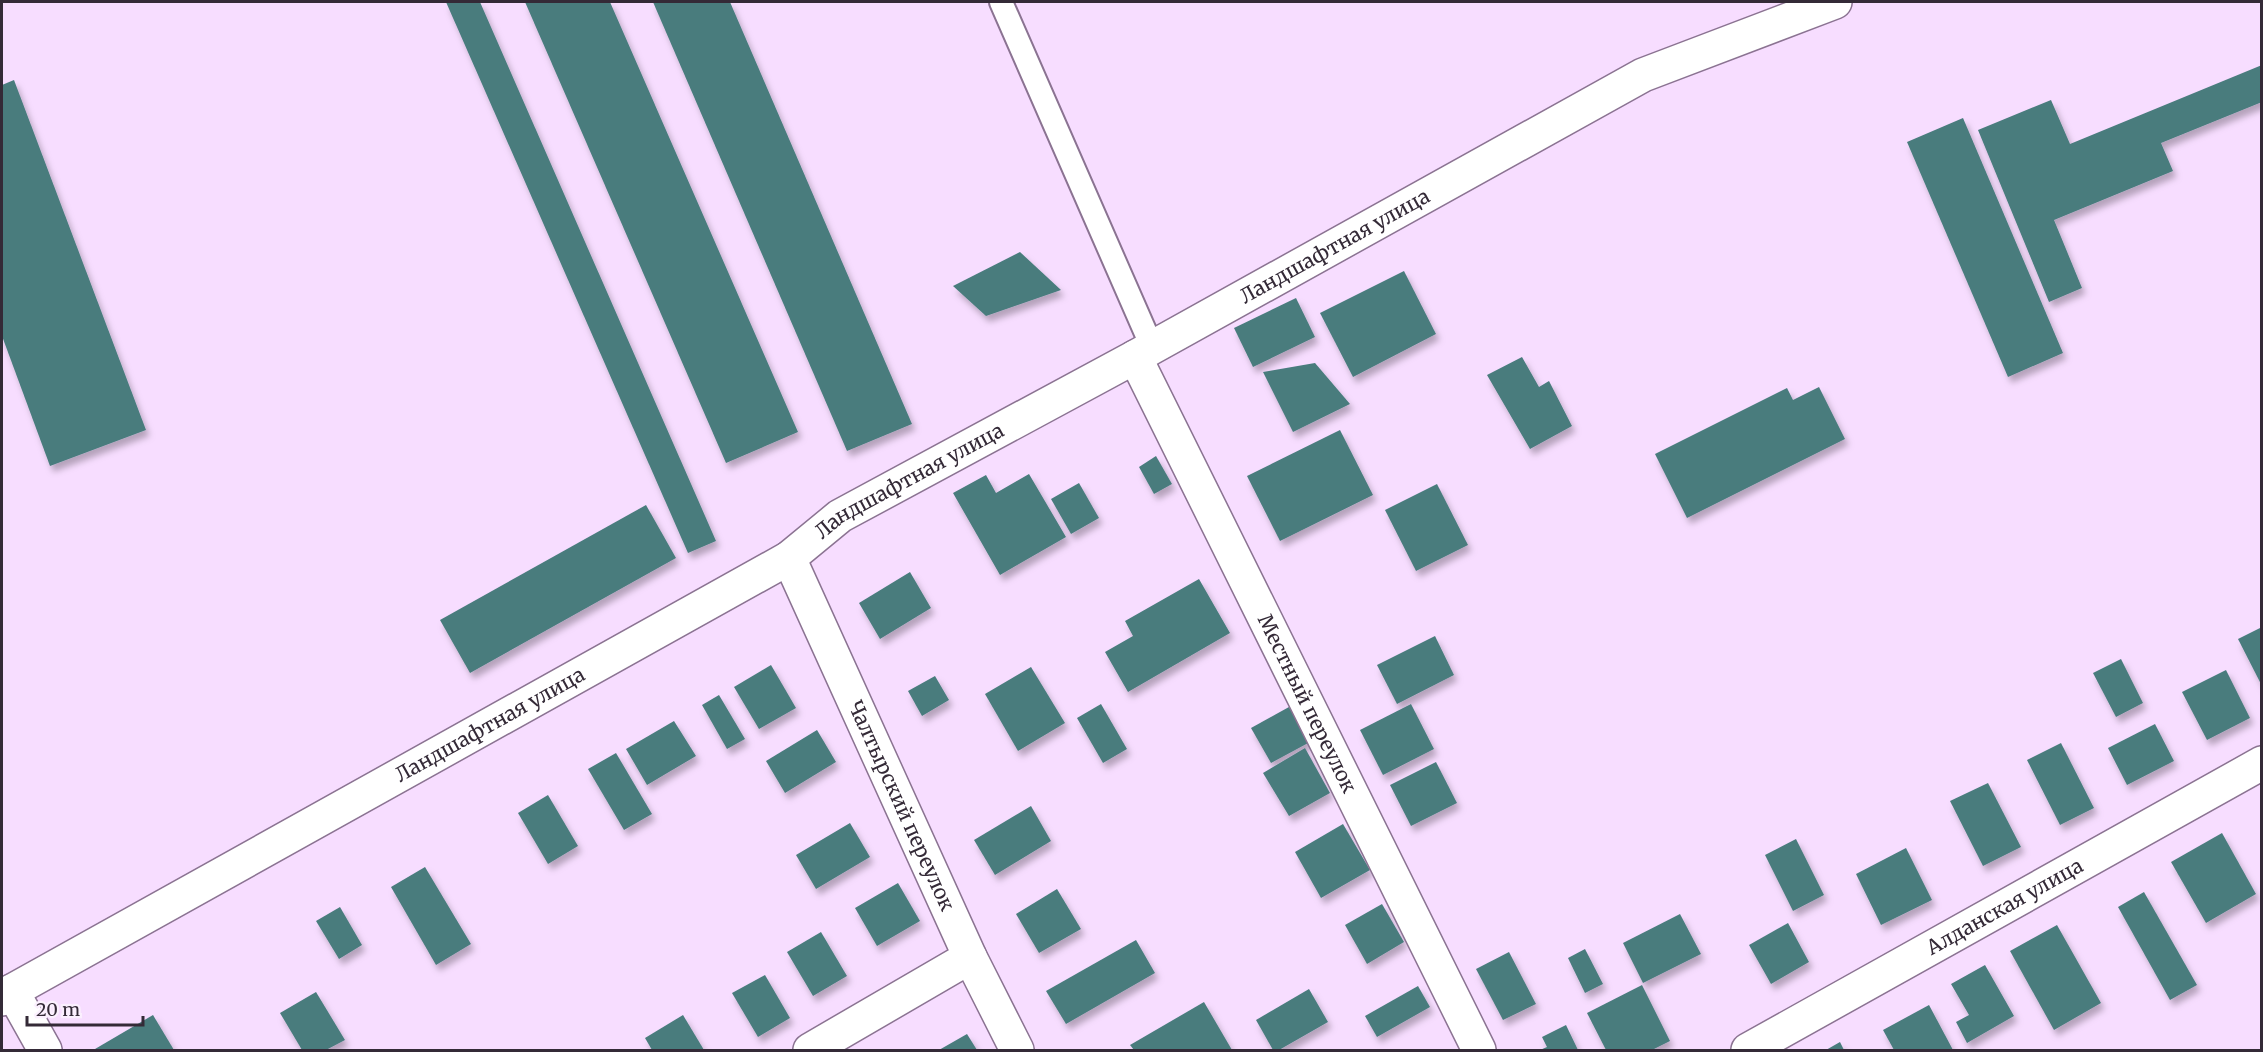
<svg xmlns="http://www.w3.org/2000/svg" width="2263" height="1052" viewBox="0 0 2263 1052" font-family="Merriweather,serif">
	<style>
		.building { fill: #497b7d; filter: url(#shadow) }
		.lines { fill: none; stroke-linecap: round; stroke-linejoin: round }
		.lane-casing { stroke: #8b7392; stroke-width: 26 }
		.street-casing { stroke: #8b7392; stroke-width: 36 }
		.lane { stroke: #fff; stroke-width: 22 }
		.street { stroke: #fff; stroke-width: 33 }
		.labels { text-anchor: middle; stroke-width: 6; stroke-linejoin: round; paint-order: stroke }
		.street-label { font-size: 20px; fill: #342a37; stroke: #fbf0fe }
	</style>
	<defs>
		<filter id="shadow"><feDropShadow dx="3.5" dy="6" stdDeviation="3" flood-color="#0004"/></filter>
	</defs>
	<rect width="100%" height="100%" fill="#f7ddff"/>
	<g class="building">
		<polygon points="446,2 480,2 716,541 688,553"/>
		<polygon points="525,2 610,2 798,432 726,463"/>
		<polygon points="653,2 730,2 912,424 847,451"/>
		<polygon points="2262,65 2262,102 2161,143 2173,171 2054,220 2082,288 2049,302 1978,130 2051,100 2070,144"/>
		<polygon points="14,80 146,430 50,466 2,336 2,85"/>
		<polygon points="1963,118 2063,353 2008,377 1907,142"/>
		<polygon points="1020,252 1061,290 986,316 953,286"/>
		<polygon points="1404,271 1436,334 1353,377 1320,313"/>
		<polygon points="1296,298 1315,337 1253,367 1234,328"/>
		<polygon points="1522,357 1539,387 1549,381 1572,426 1530,449 1487,375"/>
		<polygon points="1315,363 1350,404 1293,432 1263,372"/>
		<polygon points="1819,387 1845,439 1687,518 1655,454 1787,388 1793,400"/>
		<polygon points="1340,430 1373,495 1280,541 1247,476"/>
		<polygon points="1156,456 1172,484 1154,494 1139,467"/>
		<polygon points="1029,474 1066,537 1000,575 953,493 986,475 996,493"/>
		<polygon points="1079,483 1099,518 1071,534 1051,499"/>
		<polygon points="1437,484 1468,545 1416,571 1385,510"/>
		<polygon points="646,505 676,558 470,673 440,620"/>
		<polygon points="910,572 931,608 880,639 859,603"/>
		<polygon points="1199,579 1230,633 1128,692 1105,652 1133,636 1125,621"/>
		<polygon points="2262,627 2262,686 2238,639"/>
		<polygon points="1435,636 1454,675 1397,704 1377,665"/>
		<polygon points="2121,659 2143,703 2116,717 2093,673"/>
		<polygon points="771,665 796,708 759,729 734,687"/>
		<polygon points="1031,667 1065,723 1018,751 985,694"/>
		<polygon points="2226,670 2250,718 2207,740 2182,692"/>
		<polygon points="935,676 949,700 922,716 908,691"/>
		<polygon points="719,695 745,739 727,749 702,705"/>
		<polygon points="1101,704 1127,749 1103,763 1077,718"/>
		<polygon points="1411,704 1434,749 1383,775 1360,730"/>
		<polygon points="1289,707 1310,742 1271,763 1251,728"/>
		<polygon points="674,721 696,756 647,785 626,749"/>
		<polygon points="2155,724 2174,761 2127,785 2108,748"/>
		<polygon points="817,730 836,762 785,793 766,761"/>
		<polygon points="2061,743 2094,808 2060,825 2027,760"/>
		<polygon points="1305,748 1330,793 1289,816 1263,773"/>
		<polygon points="616,753 652,814 624,830 588,769"/>
		<polygon points="1436,762 1457,803 1411,826 1390,785"/>
		<polygon points="1988,783 2021,847 1983,866 1950,801"/>
		<polygon points="548,795 578,846 548,864 518,813"/>
		<polygon points="1031,806 1051,841 995,875 974,840"/>
		<polygon points="850,823 870,857 816,889 796,855"/>
		<polygon points="1343,824 1370,870 1321,898 1295,852"/>
		<polygon points="2222,833 2256,894 2206,923 2171,862"/>
		<polygon points="1796,839 1824,895 1793,911 1765,855"/>
		<polygon points="1906,848 1932,900 1881,925 1856,874"/>
		<polygon points="425,867 471,944 436,965 391,887"/>
		<polygon points="898,883 920,921 877,946 855,908"/>
		<polygon points="1057,889 1081,929 1039,953 1016,914"/>
		<polygon points="2144,892 2197,985 2170,1000 2118,907"/>
		<polygon points="1382,904 1404,942 1367,964 1345,925"/>
		<polygon points="340,907 362,945 339,959 316,921"/>
		<polygon points="1680,914 1701,954 1643,983 1623,943"/>
		<polygon points="1788,923 1809,962 1771,984 1749,945"/>
		<polygon points="2057,925 2101,1003 2054,1030 2010,951"/>
		<polygon points="821,932 847,976 813,996 787,952"/>
		<polygon points="1136,940 1155,973 1066,1024 1046,991"/>
		<polygon points="1585,949 1603,984 1585,993 1568,958"/>
		<polygon points="1509,952 1536,1004 1503,1020 1476,969"/>
		<polygon points="1985,965 2014,1016 1967,1043 1956,1022 1969,1015 1951,984"/>
		<polygon points="765,975 790,1018 758,1037 732,993"/>
		<polygon points="1642,985 1670,1041 1652,1050 1606,1050 1587,1013"/>
		<polygon points="1418,986 1430,1007 1377,1037 1365,1016"/>
		<polygon points="1309,989 1328,1022 1279,1050 1273,1050 1256,1020"/>
		<polygon points="316,992 345,1040 326,1050 302,1050 280,1013"/>
		<polygon points="1204,1002 1232,1050 1134,1050 1130,1045"/>
		<polygon points="1929,1005 1953,1050 1894,1050 1883,1030"/>
		<polygon points="153,1015 174,1050 96,1050 95,1049"/>
		<polygon points="683,1015 704,1050 652,1050 645,1038"/>
		<polygon points="1566,1025 1578,1050 1540,1050 1547,1047 1542,1037"/>
		<polygon points="967,1034 977,1050 939,1050"/>
		<polygon points="1840,1042 1844,1050 1826,1050"/>
	</g>
	<g class="lines">
		<defs>
			<polyline id="lane" points="1001,2 1152,347"/>
			<g id="street">
				<path id="s1" d="M1135,357L1479,1050"/>
				<path id="s2" d="M789,558L970,957L1017,1050"/>
				<polyline points="12,991 45,1050"/>
				<path id="s3" d="M2,999L12,991L789,558L840,516L1135,357L1643,75L1835,2"/>
				<polyline points="810,1050 970,957"/>
				<path id="s4" d="M1748,1050L2262,763"/>
			</g>
		</defs>
		<use href="#lane" class="lane-casing"/>
		<use href="#street" class="street-casing"/>
		<use href="#lane" class="lane"/>
		<use href="#street" class="street"/>
	</g>
	<g class="labels">
		<g class="street-label">
			<text dy="7" stroke="none"><textPath href="#s3" startOffset="1532">Ландшафтная улица</textPath></text>
			<text dy="7" stroke="none"><textPath href="#s3" startOffset="1046">Ландшафтная улица</textPath></text>
			<text dy="7" stroke="none"><textPath href="#s1" startOffset="387">Местный переулок</textPath></text>
			<text dy="7" stroke="none"><textPath href="#s3" startOffset="560">Ландшафтная улица</textPath></text>
			<text dy="7" stroke="none"><textPath href="#s2" startOffset="272">Чалтырский переулок</textPath></text>
			<text dy="7" stroke="none"><textPath href="#s4" startOffset="294">Алданская улица</textPath></text>
		</g>
	</g>
	<rect width="2263" height="1052" fill="none" stroke="#342a37" stroke-width="6"/>
	<path d="M27 1016v9h116v-9" fill="none" stroke="#342a37" stroke-width="3"/>
	<text x="36" y="1016" font-size="18" fill="#342a37" stroke="#fbf0fe" stroke-width="4.5" paint-order="stroke">20 m</text>
</svg>
